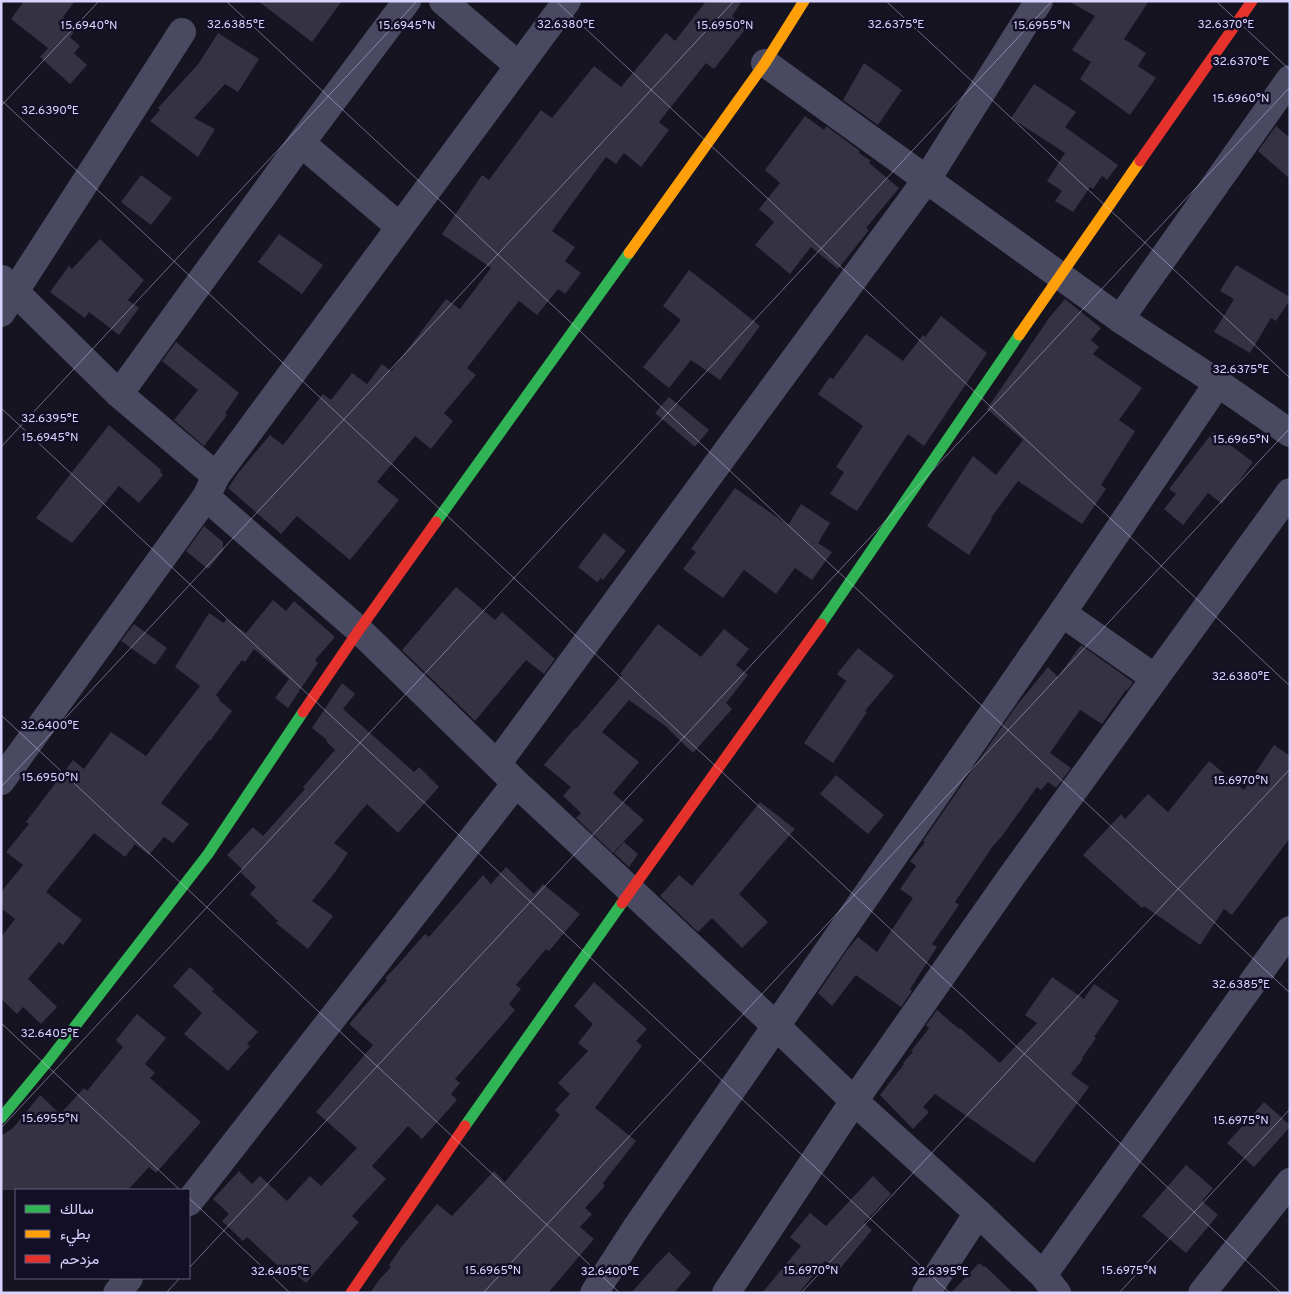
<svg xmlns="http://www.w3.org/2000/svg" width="1291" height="1294" viewBox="0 0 1291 1294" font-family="Overpass,Vazirmatn,sans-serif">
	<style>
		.building { fill: #343243 }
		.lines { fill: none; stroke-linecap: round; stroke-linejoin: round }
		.street { stroke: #4a4962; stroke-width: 28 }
		.fast { stroke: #30b455; stroke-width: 11 }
		.slow { stroke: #ff9f0a; stroke-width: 11 }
		.jam { stroke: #e5322d; stroke-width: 11 }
		.ticks { fill: none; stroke: #d9d4ff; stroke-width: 1; stroke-opacity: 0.45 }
		.ticks-label { font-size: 12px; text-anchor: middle; fill: #d9d4ff; stroke: #130f26; stroke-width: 5; stroke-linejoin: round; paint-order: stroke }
	</style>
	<rect width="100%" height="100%" fill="#161421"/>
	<g class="building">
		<polygon points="24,1 75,1 63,17 76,29 70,37 80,46 74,53 87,65 70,84 40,57 48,48 11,19"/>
		<polygon points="258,1 342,1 312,42"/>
		<polygon points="706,1 742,1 732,16 746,28 714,69 706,63 659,122 669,130 641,167 624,153 616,164 606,157 552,231 575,247 565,261 581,273 565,294 558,289 537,315 519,301 467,368 476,375 444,413 453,421 431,449 415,436 377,482 399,500 350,560 297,516 281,534 228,488 238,473 270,435 283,445 323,394 331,400 352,373 367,384 382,364 391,371 446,299 460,309 491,268 442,234 482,175 489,180 541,110 552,118 594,66 621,87 666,33 675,41"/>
		<polygon points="1068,1 1149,1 1124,39 1146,53 1138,66 1156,78 1130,115 1080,79 1091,62 1072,50 1095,16"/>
		<polygon points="218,33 259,59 238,92 225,84 194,118 215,129 198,157 150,121 160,110 158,108 199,63"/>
		<polygon points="864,63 902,90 878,125 843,100"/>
		<polygon points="1034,84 1076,112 1065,127 1118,165 1107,180 1102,176 1093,189 1090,187 1073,212 1055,201 1062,191 1047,181 1065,153 1011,118"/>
		<polygon points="805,116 824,130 826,126 860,151 859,153 871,161 869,163 899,188 866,228 869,230 838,269 811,247 790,274 755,245 774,222 759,209 780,183 765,170"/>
		<polygon points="1276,126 1290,138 1290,179 1258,151"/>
		<polygon points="141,175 172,198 151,225 121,202"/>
		<polygon points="279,234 323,265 302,294 258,262"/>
		<polygon points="100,239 144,280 128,300 139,308 119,335 89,312 85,318 50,292 69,266 72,269"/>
		<polygon points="1236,265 1290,297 1290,300 1276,321 1271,318 1250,353 1214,332 1234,299 1220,291"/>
		<polygon points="689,270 715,290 760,326 720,380 691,360 669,388 643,367 681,320 663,306"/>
		<polygon points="1065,299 1101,328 1091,340 1099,347 1093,354 1142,388 1119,420 1135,431 1101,485 1106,489 1082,524 1018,481 991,518 992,519 969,555 927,526 973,456 996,475 1023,440 987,409 1049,318"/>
		<polygon points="941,316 987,353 924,446 908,434 857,511 830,494 844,472 836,467 863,426 818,394 830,377 833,379 866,334 903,361 923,335 925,337"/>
		<polygon points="176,342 239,393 225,413 227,415 204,446 174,420 198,390 162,361"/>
		<polygon points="669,397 709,430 695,447 655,413"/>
		<polygon points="109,425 161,470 160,472 163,475 139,503 119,486 72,543 36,518"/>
		<polygon points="1213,432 1253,462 1222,504 1208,493 1183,525 1164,509 1176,494 1169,489"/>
		<polygon points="735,488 788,525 801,504 830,523 818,543 832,552 812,580 795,568 776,594 744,570 723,598 683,569 696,552 691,549"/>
		<polygon points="204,526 223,542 223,551 208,569 186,551"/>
		<polygon points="604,533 626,551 603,580 601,578 597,582 578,567"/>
		<polygon points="456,587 495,620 502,612 555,659 544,674 526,660 475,721 402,650"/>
		<polygon points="273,600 286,611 294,601 335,637 315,660 318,663 288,708 275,698 289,679 254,649 245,662 242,660 216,695 220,699 219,700 232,711 210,741 209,740 161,803 189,824 173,843 164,837 149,855 135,844 125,857 94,833 46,892 82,920 63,945 59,942 28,979 57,1007 41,1024 23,1007 17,1014 1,999 1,937 15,919 1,908 1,892 23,865 6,852 29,824 26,822 73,760 84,769 111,732 146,756 200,686 175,667 209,613 224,623 226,619 246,633"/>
		<polygon points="134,624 167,648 155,665 121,641"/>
		<polygon points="658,624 701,657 724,629 749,649 736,665 748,675 726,703 732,709 693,753 664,725 629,700 602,732 639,762 613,793 644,820 613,853 576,818 581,813 563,796 571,787 544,765 575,728 576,729 622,675 620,674"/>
		<polygon points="1081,645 1133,682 1127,691 1126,690 1102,724 1080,710 1050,753 1071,768 1056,788 1048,782 1041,790 1037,787 1002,836 993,846 955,902 959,905 932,944 937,947 910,989 912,991 901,1007 856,975 832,1006 818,993 847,950 858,937 877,952 913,898 900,889 916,866 910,861 925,842 923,841 1017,705 1048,667 1058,677"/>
		<polygon points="858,648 894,676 865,711 867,712 833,763 804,743 846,681 837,674"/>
		<polygon points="342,683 355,694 343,709 414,772 419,767 439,787 398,833 367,804 334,843 348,853 333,875 312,901 333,916 308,949 276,923 278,921 250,894 256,887 240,872 243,870 227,855 253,827 263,836 305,789 303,787 335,750 326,741 327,740 312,728"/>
		<polygon points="1274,745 1290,756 1290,838 1232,915 1224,909 1200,945 1144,906 1142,908 1083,855 1121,814 1125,819 1148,794 1168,812 1209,761 1244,790"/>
		<polygon points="836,775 884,815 868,834 820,794"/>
		<polygon points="760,802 795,829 739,894 768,922 742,948 712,918 698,932 660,896 679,875 692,886"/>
		<polygon points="624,842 638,854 629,867 614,853"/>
		<polygon points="506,867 534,894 543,884 580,914 549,951 546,949 516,985 521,989 509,1004 515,1010 455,1079 460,1083 451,1094 457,1100 422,1139 408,1126 372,1166 386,1179 352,1216 359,1222 306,1283 293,1272 289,1276 247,1237 243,1241 222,1221 229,1214 213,1199 239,1171 252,1184 260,1176 287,1201 310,1176 321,1186 357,1148 316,1112 373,1045 349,1024 387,980 385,978 394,969 425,934 429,937 483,875 491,884"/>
		<polygon points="190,967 214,989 212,991 258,1032 247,1044 250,1046 228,1071 184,1034 202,1013 173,986"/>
		<polygon points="1052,977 1084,999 1094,984 1119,1001 1094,1037 1096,1038 1082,1058 1083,1059 1071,1074 1089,1087 1034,1163 935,1094 923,1107 929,1112 913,1129 880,1095 904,1064 903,1063 913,1052 911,1051 927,1031 929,1028 926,1025 937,1010 959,1029 960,1028 1000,1063 1037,1023 1025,1015"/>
		<polygon points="594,982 647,1029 636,1041 642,1046 595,1108 636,1141 603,1183 605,1186 585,1208 592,1214 580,1227 594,1239 548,1293 370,1293 379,1280 391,1267 389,1265 402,1246 437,1204 452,1216 494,1171 505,1182 560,1115 555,1110 570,1094 558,1083 588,1051 578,1043 593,1024 574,1006"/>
		<polygon points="137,1014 166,1038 145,1064 155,1073 150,1078 201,1122 156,1173 149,1167 128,1190 1,1190 1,1136 13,1128 40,1095 60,1114 84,1088 87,1091 123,1047 116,1040"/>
		<polygon points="1264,1102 1290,1125 1290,1127 1254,1167 1227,1143"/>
		<polygon points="1186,1165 1213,1188 1202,1201 1218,1215 1186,1253 1142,1216"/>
		<polygon points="873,1176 891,1194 864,1223 872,1230 838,1271 825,1261 799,1293 762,1293 801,1246 790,1237 810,1213 826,1226"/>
		<polygon points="669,1252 691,1273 674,1293 631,1293 656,1265"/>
		<polygon points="979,1263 984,1267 985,1266 1013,1293 951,1293"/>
	</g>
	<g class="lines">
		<g class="street">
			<polyline points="443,1 519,66"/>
			<polyline points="765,63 1120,319 1218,383 1290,433"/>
			<polyline points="301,143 400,227"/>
			<polyline points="2,279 119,394 216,476"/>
			<polyline points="1,313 182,32"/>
			<polyline points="1120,319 1290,79"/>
			<polyline points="119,394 301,143 407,1"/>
			<polyline points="206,497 359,630 516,783 776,1026 854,1101 978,1213 1043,1275 1057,1293"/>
			<polyline points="1062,613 1155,678"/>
			<polyline points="497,764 927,179 1039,1"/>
			<polyline points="1,781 206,497 216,476 567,1"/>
			<polyline points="189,1202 516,783"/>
			<polyline points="1043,1275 1290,930"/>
			<polyline points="117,1293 129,1278"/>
			<polyline points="594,1293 636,1228 776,1026 1062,613 1218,383"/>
			<polyline points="726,1293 854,1101 1011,877 1290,492"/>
			<polyline points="926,1293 978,1213"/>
			<polyline points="1202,1293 1290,1182"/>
		</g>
		<g class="fast">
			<polyline points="436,522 629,253"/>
			<polyline points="821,624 1019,335"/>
			<polyline points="1,1118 49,1060 208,854 303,712"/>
			<polyline points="465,1126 622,903"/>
		</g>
		<g class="slow">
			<polyline points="629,253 765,63 804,1"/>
			<polyline points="1019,335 1140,161"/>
		</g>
		<g class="jam">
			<polyline points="1140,161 1252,1"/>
			<polyline points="303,712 359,630 436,522"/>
			<polyline points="622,903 821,624"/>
			<polyline points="351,1293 465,1126"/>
		</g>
	</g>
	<path class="ticks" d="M226,1L1290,993M556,1L1290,686M886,1L1290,378M1216,1L1290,70M1,100L1281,1293M1,106L99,1M1,408L950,1293M1,447L417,1M1,715L620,1293M1,787L734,1M1,1023L180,1190M1,1128L1052,1M189,1198L290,1293M189,1268L1290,87M166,1293L180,1278M483,1293L1290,428M801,1293L1290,769M1119,1293L1290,1109"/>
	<g class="ticks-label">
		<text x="236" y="28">32.6385°E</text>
		<text x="566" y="28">32.6380°E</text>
		<text x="896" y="28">32.6375°E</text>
		<text x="1226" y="28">32.6370°E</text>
		<text x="89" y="29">15.6940°N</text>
		<text x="407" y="29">15.6945°N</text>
		<text x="725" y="29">15.6950°N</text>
		<text x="1042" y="29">15.6955°N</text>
		<text x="1241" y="65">32.6370°E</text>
		<text x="1241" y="102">15.6960°N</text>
		<text x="50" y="114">32.6390°E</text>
		<text x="1241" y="373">32.6375°E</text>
		<text x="50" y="422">32.6395°E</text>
		<text x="50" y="441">15.6945°N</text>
		<text x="1241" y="443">15.6965°N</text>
		<text x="1241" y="680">32.6380°E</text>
		<text x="50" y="729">32.6400°E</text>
		<text x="50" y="781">15.6950°N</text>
		<text x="1241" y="784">15.6970°N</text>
		<text x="1241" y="988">32.6385°E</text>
		<text x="50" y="1037">32.6405°E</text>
		<text x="50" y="1122">15.6955°N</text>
		<text x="1241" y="1124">15.6975°N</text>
		<text x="493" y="1274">15.6965°N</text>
		<text x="811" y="1274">15.6970°N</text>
		<text x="1129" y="1274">15.6975°N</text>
		<text x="280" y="1275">32.6405°E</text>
		<text x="610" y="1275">32.6400°E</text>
		<text x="940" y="1275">32.6395°E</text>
	</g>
	<rect width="1291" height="1294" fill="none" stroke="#d9d4ff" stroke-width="5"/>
	<rect x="15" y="1189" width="175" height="90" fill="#130f26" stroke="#625e7d"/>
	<rect x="25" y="1205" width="25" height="8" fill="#30b455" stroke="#625e7d"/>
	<text x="60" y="1214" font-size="15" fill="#d9d4ff">سالك</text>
	<rect x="25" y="1230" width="25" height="8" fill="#ff9f0a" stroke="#625e7d"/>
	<text x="60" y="1239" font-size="15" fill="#d9d4ff">بطيء</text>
	<rect x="25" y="1255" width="25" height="8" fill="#e5322d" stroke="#625e7d"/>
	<text x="60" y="1264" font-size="15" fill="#d9d4ff">مزدحم</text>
</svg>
